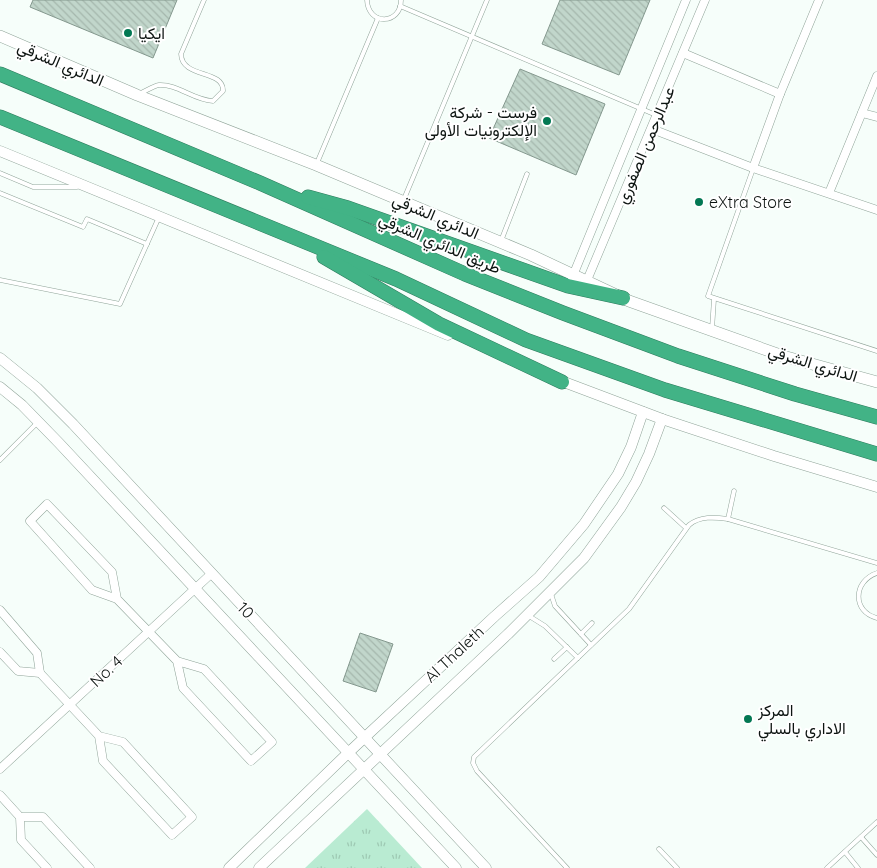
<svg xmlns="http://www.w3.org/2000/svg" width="877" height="868" viewBox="0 0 877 868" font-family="Quicksand,Vazirmatn,sans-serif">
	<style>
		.grass { fill: url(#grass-tufts) }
		.building { fill: url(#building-back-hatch); stroke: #84988e }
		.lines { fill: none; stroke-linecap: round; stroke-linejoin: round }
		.service-casing { stroke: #90a499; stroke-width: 5 }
		.minor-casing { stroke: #90a499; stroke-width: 9 }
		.tertiary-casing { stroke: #90a499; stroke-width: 11 }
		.secondary-casing { stroke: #90a499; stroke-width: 12 }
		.motorway-casing { stroke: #2f7b5d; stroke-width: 15 }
		.service { stroke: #fff; stroke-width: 4 }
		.minor { stroke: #fff; stroke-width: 8 }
		.tertiary { stroke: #fff; stroke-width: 10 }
		.secondary { stroke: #fff; stroke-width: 11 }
		.motorway { stroke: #42b386; stroke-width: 14 }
		.poi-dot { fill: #037853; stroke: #fff; stroke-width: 2 }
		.labels { text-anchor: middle; stroke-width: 4; stroke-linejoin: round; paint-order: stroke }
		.poi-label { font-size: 16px; fill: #0d1411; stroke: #fff; text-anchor: start }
		.street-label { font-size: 16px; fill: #0d1411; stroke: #fff }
	</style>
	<defs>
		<pattern id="grass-tufts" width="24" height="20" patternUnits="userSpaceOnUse" patternTransform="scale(1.25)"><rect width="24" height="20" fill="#b9ebd2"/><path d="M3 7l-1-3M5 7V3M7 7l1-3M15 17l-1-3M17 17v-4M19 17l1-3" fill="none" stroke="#9ec9b3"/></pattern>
		<pattern id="building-back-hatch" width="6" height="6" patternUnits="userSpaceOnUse" patternTransform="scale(1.25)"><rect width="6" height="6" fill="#c1d6cb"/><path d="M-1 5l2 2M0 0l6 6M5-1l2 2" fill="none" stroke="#a5b7ad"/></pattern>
	</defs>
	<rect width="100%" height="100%" fill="#f6fefa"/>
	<polygon class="grass" points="367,809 422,868 305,868"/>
	<g class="building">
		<polygon points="33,0 177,0 153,58 30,7"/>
		<polygon points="560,0 650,0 619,75 542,44"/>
		<polygon points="520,69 605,104 576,175 489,138"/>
		<polygon points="360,633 393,644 376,692 343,681"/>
	</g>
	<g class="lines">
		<defs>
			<g id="service">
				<path d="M367,0C368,26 401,25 401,0"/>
				<polyline points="400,6 656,115"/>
				<path d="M141,93C146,91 153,86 159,85C178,84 193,100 213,101L223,91C224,69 182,79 181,54L204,0"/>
				<polyline points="317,163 378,18"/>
				<polyline points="753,169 708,296 877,351"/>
				<polyline points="0,173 33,187 77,187"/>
				<polyline points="0,193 83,227 87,219 147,244"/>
				<polyline points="404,199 487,0"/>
				<polyline points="501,241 527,174"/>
				<polyline points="0,280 120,304 159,217"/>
				<polyline points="712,329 714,299"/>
				<polyline points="0,460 38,422"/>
				<polyline points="664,508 686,528"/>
				<polyline points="728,519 734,491"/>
				<path d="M877,573C853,581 852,612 877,618"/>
				<polyline points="551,594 555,606 591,645"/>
				<polyline points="529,616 545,626 578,658"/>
				<polyline points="581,634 592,623"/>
				<polyline points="554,659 567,647"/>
				<polyline points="861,837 877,855"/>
				<polyline points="659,849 677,868"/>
				<polyline points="845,852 858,868"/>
				<path d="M567,868L477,771L473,763L474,757L629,609L689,525C700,516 714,517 728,519L877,563"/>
				<polyline points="827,868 877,822"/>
			</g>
			<g id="minor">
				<polyline points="683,53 780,94"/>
				<polyline points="862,113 877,117"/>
				<polyline points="652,129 753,168 877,210"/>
				<polyline points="753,168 780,94 819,0"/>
				<polyline points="829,193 877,76"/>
				<polyline points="572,278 686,0"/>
				<polyline points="585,285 705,0"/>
				<polyline points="117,599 112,572 47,504 30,521 92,590 117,599 177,661 204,669 272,742 251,761 183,688 177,661"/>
				<polyline points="0,610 37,653 40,673 99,736 123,742 192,817 172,835 103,761 99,736"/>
				<polyline points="0,652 18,671 40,673"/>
				<polyline points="0,769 212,573"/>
				<polyline points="0,795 20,817 21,840 47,868"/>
				<polyline points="20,817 43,817 90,868"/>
			</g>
			<g id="tertiary">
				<polyline points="0,151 448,335"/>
				<polyline points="0,358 37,388 73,424 486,868"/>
				<polyline points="556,379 662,419 774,456 877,487"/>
				<polyline points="0,387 22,405 59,443 456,868"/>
				<polyline points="229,868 348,753 495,616 539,577 584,524 618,474 631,447 643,412"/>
				<polyline points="259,868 508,634 584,558 621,507 636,482 649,454 662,419"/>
			</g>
			<polyline id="secondary" points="0,36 137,95 316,165 531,255 629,301 783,356 877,382"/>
			<g id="motorway">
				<polyline points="0,74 260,183 465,274 563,313 678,356 795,394 877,417"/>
				<polyline points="0,117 396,279 526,340 665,390 877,454"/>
				<polyline points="308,197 348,208 568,286 623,298"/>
				<polyline points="324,257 439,324 562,382"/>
			</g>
		</defs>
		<use href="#service" class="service-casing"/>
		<use href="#minor" class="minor-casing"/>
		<use href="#tertiary" class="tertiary-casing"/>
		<use href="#secondary" class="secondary-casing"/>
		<use href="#motorway" class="motorway-casing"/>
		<use href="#service" class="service"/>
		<use href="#minor" class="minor"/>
		<use href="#tertiary" class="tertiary"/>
		<use href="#secondary" class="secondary"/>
		<use href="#motorway" class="motorway"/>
	</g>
	<g class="poi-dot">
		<circle cx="128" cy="33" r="5"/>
		<circle cx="547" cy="121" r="5"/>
		<circle cx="699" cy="202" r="5"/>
		<circle cx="748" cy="719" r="5"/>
	</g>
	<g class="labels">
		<g class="poi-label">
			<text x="138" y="39">ايكيا</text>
			<text x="537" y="118" text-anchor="end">فرست - شركة<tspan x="537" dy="18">الإلكترونيات الأولى</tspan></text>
			<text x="709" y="208">eXtra Store</text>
			<text x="758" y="716">المركز<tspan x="758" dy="18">الاداري بالسلي</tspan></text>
		</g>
		<g class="street-label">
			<text transform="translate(61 63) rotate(23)" y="6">الدائري الشرقي</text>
			<text transform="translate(645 145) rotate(-67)" y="6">عبدالرحمن الصفوري</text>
			<text transform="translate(436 216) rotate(23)" y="6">الدائري الشرقي</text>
			<text transform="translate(440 243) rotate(23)" y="6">طريق الدائري الشرقي</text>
			<text transform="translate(813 363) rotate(17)" y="6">الدائري الشرقي</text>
			<text transform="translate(246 610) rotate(47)" y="6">10</text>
			<text transform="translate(454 654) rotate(-43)" y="6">Al Thaleth</text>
			<text transform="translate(106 671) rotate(-43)" y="6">No. 4</text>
		</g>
	</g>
</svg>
